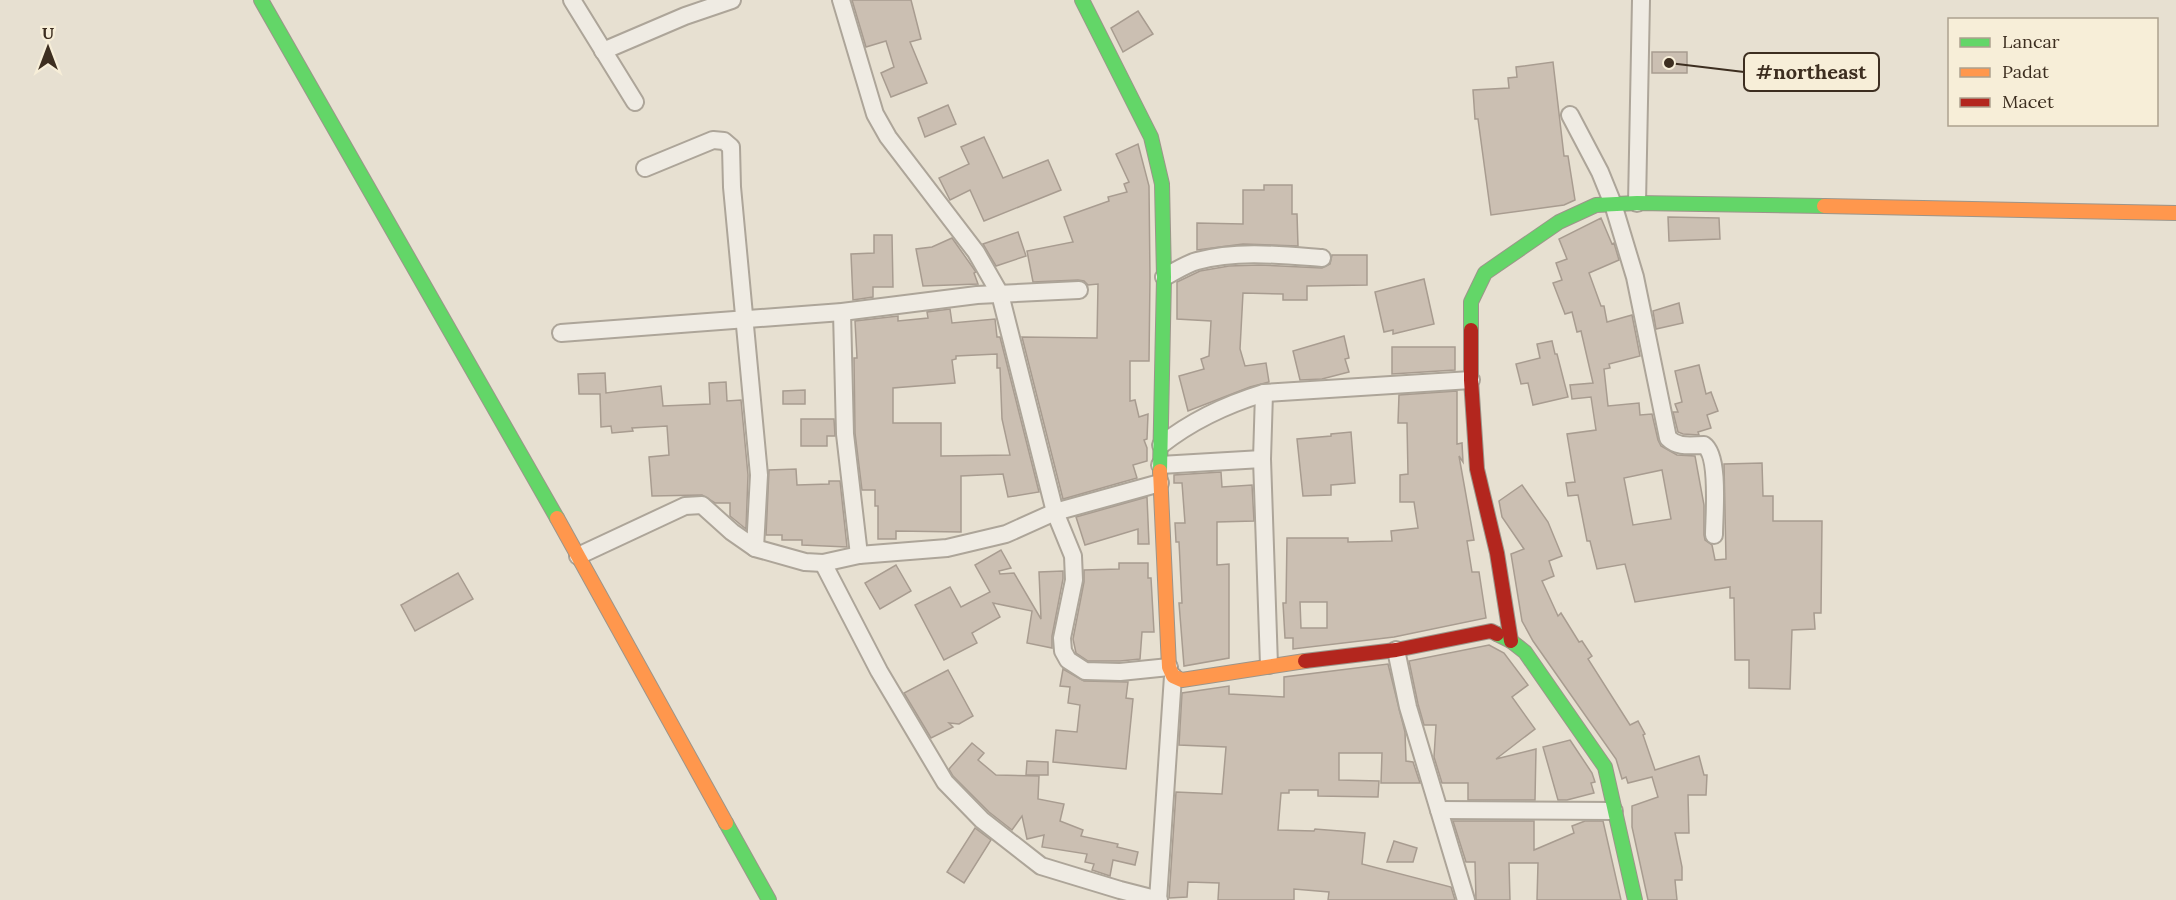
<svg xmlns="http://www.w3.org/2000/svg" width="2176" height="900" viewBox="0 0 2176 900" font-family="Lora,serif">
	<style>
		.building { fill: #cbbfb2; stroke: #a89c90; stroke-width: 1.5; fill-rule: evenodd }
		.lines { fill: none; stroke-linecap: round; stroke-linejoin: round }
		.street-casing { stroke: #ada599; stroke-width: 20 }
		.fast-casing { stroke: #9c958a; stroke-width: 16 }
		.slow-casing { stroke: #9c958a; stroke-width: 16 }
		.jam-casing { stroke: #9c958a; stroke-width: 16 }
		.street { stroke: #efebe3; stroke-width: 16 }
		.fast { stroke: #63d668; stroke-width: 14 }
		.slow { stroke: #ff974d; stroke-width: 14 }
		.jam { stroke: #b3261e; stroke-width: 14 }
		.leader { fill: none; stroke: #3d2e20; stroke-width: 2 }
		.callout-dot { fill: #3d2e20; stroke: #f7eed8; stroke-width: 2 }
		.callout { fill: #f7eed8; stroke: #3d2e20; stroke-width: 2 }
		.callout-label { font-size: 20px; text-anchor: middle; font-weight: bold; fill: #3d2e20 }
	</style>
	<rect width="100%" height="100%" fill="#e7e0d1"/>
	<g class="building">
		<polygon points="852,0 911,0 921,39 910,42 927,83 891,97 881,73 894,67 886,41 866,47"/>
		<polygon points="1138,11 1153,34 1123,52 1111,28"/>
		<rect x="1652" y="52" width="35" height="21"/>
		<polygon points="1553,62 1564,156 1568,156 1575,200 1564,205 1491,215 1478,119 1475,119 1473,90 1509,88 1508,78 1517,77 1516,67"/>
		<polygon points="948,105 956,124 925,137 918,118"/>
		<polygon points="984,137 1003,178 1048,160 1061,190 984,221 970,190 950,200 939,178 969,164 961,147"/>
		<polygon points="1138,144 1149,186 1150,277 1149,361 1130,361 1130,401 1135,400 1139,417 1148,414 1147,439 1144,440 1147,448 1147,461 1133,465 1137,478 1063,499 1022,337 1097,338 1098,284 1088,285 1084,281 1078,280 1033,282 1027,251 1073,242 1064,217 1109,201 1108,197 1127,192 1124,184 1129,182 1116,154"/>
		<polygon points="1264,185 1292,185 1292,214 1297,214 1298,246 1243,244 1197,250 1197,223 1243,224 1243,190 1264,190"/>
		<polygon points="1668,217 1719,218 1720,239 1669,241"/>
		<path d="M1601,218L1612,244L1614,243L1619,260L1589,273L1601,306H1604L1607,322L1632,315L1640,356L1609,364L1610,368L1604,369L1608,406L1639,403L1640,415L1652,414L1658,440L1661,446L1677,455L1695,456L1704,505V535L1705,540L1712,545L1715,560L1726,559L1724,464L1762,463L1763,496H1773V521H1822L1821,613H1814L1815,629L1792,630L1790,689L1749,688V660H1735L1734,598H1730V587L1635,602L1625,564L1597,569L1590,541H1587L1578,495L1568,496L1566,483L1575,482L1567,434L1596,430L1591,397L1572,399L1570,385L1593,383L1581,331L1577,332L1572,312L1565,314L1553,283L1562,280L1556,263L1567,259L1559,239ZM1662,470L1671,519L1633,525L1624,478Z"/>
		<polygon points="1018,232 1026,256 996,266 983,244"/>
		<polygon points="874,235 892,235 893,287 873,287 873,297 853,300 851,254 874,253"/>
		<polygon points="952,238 976,272 974,273 978,284 923,286 916,249 932,247"/>
		<polygon points="1332,255 1367,255 1367,285 1307,286 1307,300 1283,300 1283,294 1243,293 1240,349 1245,366 1266,363 1269,382 1250,387 1188,411 1179,376 1204,369 1201,359 1209,356 1211,321 1177,319 1177,282 1200,271 1229,266 1259,265 1322,268 1330,264"/>
		<polygon points="1424,279 1434,324 1393,334 1393,330 1384,332 1375,292"/>
		<polygon points="1679,303 1683,323 1656,329 1653,311"/>
		<path d="M950,309L952,323L995,319L997,337H1000L1039,492L1008,497L1003,474L961,476V532L896,531V539H878V506H875V490H862L855,433L854,358H857L855,321L898,316V321L928,318L927,312ZM997,354V368H1000L1002,419L1010,455L941,456V423H893V388L955,383L952,360L956,359V356Z"/>
		<polygon points="1344,336 1349,358 1345,359 1349,372 1322,379 1300,380 1293,351"/>
		<polygon points="1552,341 1555,354 1557,354 1568,397 1533,405 1528,383 1521,384 1516,364 1540,358 1537,344"/>
		<polygon points="1392,347 1455,347 1455,370 1392,374"/>
		<polygon points="1699,365 1706,394 1711,392 1718,411 1707,415 1711,428 1698,432 1699,435 1683,434 1678,432 1673,412 1678,412 1675,404 1682,402 1675,371"/>
		<polygon points="605,373 606,393 661,386 663,406 710,404 709,383 726,382 727,401 741,400 748,475 746,529 730,516 730,503 715,503 702,495 652,496 649,457 669,455 667,426 632,428 633,431 612,433 611,426 601,427 600,394 579,394 578,374"/>
		<polygon points="805,390 805,404 783,404 783,391"/>
		<path d="M1457,391V444L1462,443L1463,462L1459,456L1474,540L1467,541L1472,572H1479L1486,618L1394,637L1293,649V638H1285L1283,603H1286L1287,538H1348V542L1392,541L1391,531L1418,528L1414,502H1400V475L1408,474L1407,423H1398L1399,395ZM1300,602H1327V628H1301Z"/>
		<polygon points="801,419 834,419 835,436 827,436 827,446 801,446"/>
		<polygon points="1351,432 1355,483 1331,485 1331,495 1303,496 1297,439 1331,436 1331,434"/>
		<polygon points="796,469 797,485 829,484 829,481 840,481 847,547 802,545 802,540 782,540 782,535 766,535 769,470"/>
		<polygon points="1221,472 1222,487 1252,485 1254,521 1217,522 1217,565 1229,564 1229,658 1184,666 1179,603 1182,603 1179,542 1176,542 1175,523 1185,523 1182,483 1174,483 1174,475"/>
		<polygon points="1522,485 1548,522 1562,556 1549,561 1554,576 1542,581 1558,616 1561,613 1579,642 1582,641 1592,656 1588,659 1630,725 1638,721 1645,734 1643,735 1655,770 1699,756 1704,775 1707,775 1706,795 1688,795 1689,833 1675,833 1682,867 1682,880 1675,880 1677,900 1648,900 1632,827 1632,806 1658,797 1652,777 1628,783 1626,777 1622,779 1616,759 1533,641 1522,621 1511,554 1524,549 1502,517 1499,501"/>
		<polygon points="1147,497 1149,544 1138,544 1138,529 1085,545 1076,517"/>
		<polygon points="1001,550 1011,568 999,571 1000,574 1014,573 1041,619 1039,572 1063,571 1063,579 1052,636 1052,648 1027,643 1032,611 993,603 1000,617 972,633 977,643 944,660 915,605 950,587 961,607 990,592 975,565"/>
		<polygon points="1119,563 1148,563 1148,578 1151,578 1154,632 1142,632 1140,659 1120,661 1088,661 1076,653 1073,639 1084,582 1084,570 1119,569"/>
		<polygon points="896,565 911,591 880,609 865,583"/>
		<polygon points="458,573 473,599 415,631 401,605"/>
		<polygon points="1489,645 1504,653 1528,685 1512,697 1535,729 1496,759 1536,749 1535,800 1468,800 1468,783 1442,783 1434,757 1436,725 1424,725 1418,704 1409,661"/>
		<polygon points="1388,664 1405,732 1406,761 1413,762 1420,783 1381,783 1382,753 1339,753 1339,780 1379,781 1378,797 1318,796 1318,790 1289,790 1289,793 1281,793 1278,830 1314,831 1315,829 1365,833 1362,864 1451,887 1455,900 1328,900 1329,892 1294,889 1294,900 1218,900 1219,883 1188,882 1187,897 1169,898 1176,792 1222,794 1226,747 1179,745 1182,693 1229,686 1229,694 1284,697 1284,677"/>
		<polygon points="1063,669 1084,681 1128,682 1126,698 1133,699 1126,769 1053,762 1056,730 1077,732 1080,705 1068,703 1070,687 1060,686"/>
		<polygon points="948,670 973,716 959,724 949,723 953,727 931,738 904,693"/>
		<polygon points="1570,740 1592,773 1595,782 1591,783 1594,793 1567,800 1558,800 1543,747"/>
		<polygon points="972,743 984,753 978,760 996,775 1039,776 1038,799 1064,804 1060,821 1083,830 1081,836 1118,844 1117,847 1138,852 1135,865 1113,860 1110,876 1092,870 1094,864 1085,862 1087,854 1042,847 1044,835 1027,839 1022,816 1012,830 989,812 953,776 949,769"/>
		<polygon points="1027,761 1048,762 1048,775 1026,775"/>
		<polygon points="1453,821 1534,821 1534,850 1574,833 1572,826 1585,821 1603,821 1621,900 1537,900 1538,863 1509,863 1510,900 1476,900 1475,862 1466,862"/>
		<polygon points="975,828 991,840 964,883 947,872"/>
		<polygon points="1394,841 1417,848 1413,862 1387,862"/>
	</g>
	<g class="lines">
		<defs>
			<g id="street">
				<polyline points="572,0 635,102"/>
				<polyline points="841,0 875,114 888,137 976,252 1000,294 1055,512 1073,556 1074,580 1062,638 1063,651 1068,660 1085,671 1120,672 1169,667"/>
				<polyline points="603,51 685,16 732,0"/>
				<path d="M1570,115L1600,172L1613,204L1635,277L1668,438C1678,448 1691,445 1704,445C1720,456 1714,516 1714,535"/>
				<polyline points="645,168 713,140 724,141 731,147 732,187 759,475 755,548"/>
				<polyline points="1637,203 1641,0"/>
				<path d="M1164,277C1174,272 1186,264 1197,261C1237,250 1282,255 1322,258"/>
				<polyline points="842,312 845,434 859,555"/>
				<polyline points="561,333 842,312 977,295 1079,290"/>
				<polyline points="1264,393 1262,459 1269,665"/>
				<path d="M1161,445C1190,422 1228,404 1264,393L1471,380"/>
				<polyline points="1160,465 1262,459"/>
				<polyline points="578,556 685,506 702,505 732,532 755,548 805,562 823,563 859,555 947,548 1006,534 1055,512 1160,483"/>
				<polyline points="823,563 879,671 945,782 982,820 1041,866 1120,890 1159,900"/>
				<polyline points="1396,650 1408,707 1466,900"/>
				<polyline points="1439,810 1614,811"/>
				<polyline points="1158,900 1173,676"/>
			</g>
			<g id="fast">
				<polyline points="261,0 557,518"/>
				<polyline points="1082,0 1151,137 1162,184 1164,277 1160,471"/>
				<polyline points="1471,330 1471,302 1485,273 1559,222 1596,205 1637,203 1824,206"/>
				<polyline points="1497,634 1511,641 1525,652 1605,767 1635,900"/>
				<polyline points="726,823 769,900"/>
			</g>
			<g id="slow">
				<polyline points="1824,206 2176,213"/>
				<polyline points="1160,471 1169,667 1173,676 1182,680 1305,661"/>
				<polyline points="557,518 726,823"/>
			</g>
			<g id="jam">
				<polyline points="1471,330 1471,380 1477,469 1497,553 1511,641"/>
				<polyline points="1305,661 1396,650 1491,631 1497,634"/>
			</g>
		</defs>
		<use href="#street" class="street-casing"/>
		<use href="#fast" class="fast-casing"/>
		<use href="#slow" class="slow-casing"/>
		<use href="#jam" class="jam-casing"/>
		<use href="#street" class="street"/>
		<use href="#fast" class="fast"/>
		<use href="#slow" class="slow"/>
		<use href="#jam" class="jam"/>
	</g>
	<path class="leader" d="M1669 63L1744 72"/>
	<circle class="callout-dot" cx="1669" cy="63" r="6"/>
	<rect class="callout" x="1744" y="53" width="135" height="38" rx="6"/>
	<g class="callout-label">
		<text x="1811" y="79">#northeast</text>
	</g>
	<rect x="1948" y="18" width="210" height="108" fill="#f7eed8" stroke="#ada18e" stroke-width="1.5"/>
	<rect x="1960" y="38" width="30" height="9" fill="#63d668" stroke="#ada18e" stroke-width="1.5"/>
	<text x="2002" y="48" font-size="18" fill="#3d2e20">Lancar</text>
	<rect x="1960" y="68" width="30" height="9" fill="#ff974d" stroke="#ada18e" stroke-width="1.5"/>
	<text x="2002" y="78" font-size="18" fill="#3d2e20">Padat</text>
	<rect x="1960" y="98" width="30" height="9" fill="#b3261e" stroke="#ada18e" stroke-width="1.5"/>
	<text x="2002" y="108" font-size="18" fill="#3d2e20">Macet</text>
	<g transform="translate(48 48)" stroke="#f7eed8" stroke-width="4.5" paint-order="stroke">
	<path d="M0-4.5L10 22L0 15L-10 22Z" fill="#3d2e20"/>
	<text y="-9" font-size="16" font-weight="bold" text-anchor="middle" fill="#3d2e20">U</text>
	</g>
</svg>
